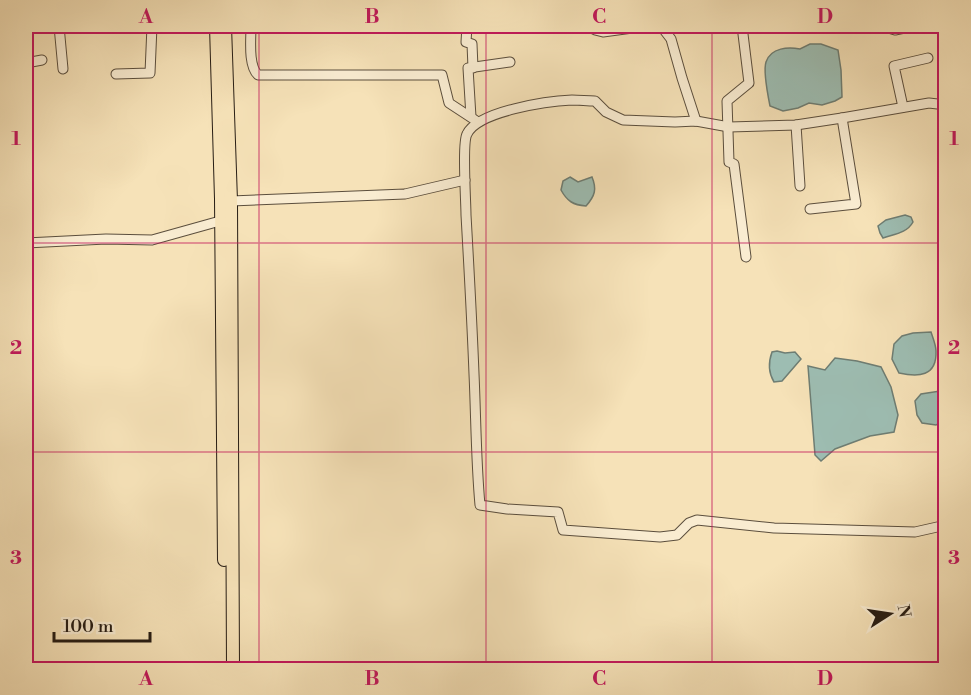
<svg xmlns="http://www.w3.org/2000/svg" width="971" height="695" viewBox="0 0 971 695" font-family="'Libre Bodoni',serif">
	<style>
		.water { fill: #9dbdb2; stroke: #6e7d73; stroke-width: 1.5 }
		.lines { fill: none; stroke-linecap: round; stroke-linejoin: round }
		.minor-casing { stroke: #5b4e3d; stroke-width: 11 }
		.major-casing { stroke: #271d14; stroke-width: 14 }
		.minor { stroke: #f9ecd1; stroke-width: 9 }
		.major { stroke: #f6e2b8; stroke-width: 12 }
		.grid { fill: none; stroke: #c2185b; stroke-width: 1.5; stroke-opacity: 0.55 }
		.neatline { fill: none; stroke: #c2185b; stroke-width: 2 }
		.grid-label { font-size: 20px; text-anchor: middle; font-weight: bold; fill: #c2185b }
	</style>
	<rect width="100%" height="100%" fill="#f6e2b8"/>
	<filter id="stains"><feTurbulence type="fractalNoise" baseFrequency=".00333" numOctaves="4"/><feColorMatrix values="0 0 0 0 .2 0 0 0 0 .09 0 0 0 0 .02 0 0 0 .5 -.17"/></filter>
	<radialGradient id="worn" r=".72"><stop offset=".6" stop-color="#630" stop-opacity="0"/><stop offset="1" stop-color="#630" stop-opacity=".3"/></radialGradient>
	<g class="water">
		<path d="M810,44H821L838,50L841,70L842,97L835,101L822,105L809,103L798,108L783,111L770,106C768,96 763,71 766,62C771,47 789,47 800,49Z"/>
		<path d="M570,177L578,182L592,177C597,189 595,196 586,206C573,205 567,201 561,190L563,181Z"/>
		<path d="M905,215L911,217L913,222C907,233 895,234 883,238L880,233L878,226L886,220Z"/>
		<path d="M931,332C933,338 936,345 936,351C937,377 918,377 899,373L892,359L894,344L902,336L913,333Z"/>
		<path d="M777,351L785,353L795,352L801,359L782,381L774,382C768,372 768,363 772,352Z"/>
		<polygon points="835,358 857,361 881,367 891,387 898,415 894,432 870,436 835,449 821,461 815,455 808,366 825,370"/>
		<polygon points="940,391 945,397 945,419 936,425 922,423 917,415 915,401 921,394"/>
	</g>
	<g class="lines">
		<defs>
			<g id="minor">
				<polyline points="59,26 63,69"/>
				<path d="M251,26C251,39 248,66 258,75H442L449,103L478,122"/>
				<polyline points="467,26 466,42 472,44 473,68"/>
				<polyline points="594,26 595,30 603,32 647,26"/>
				<polyline points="661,26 671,39 682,78 696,121"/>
				<polyline points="742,26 749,83 727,101 729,162 734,164 746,257"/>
				<polyline points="882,26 895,30 914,26"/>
				<polyline points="662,28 691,26"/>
				<polyline points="26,63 42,60"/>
				<polyline points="116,74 150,73 152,26"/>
				<path d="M946,105L929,103L842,118L796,125L729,127L696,121L675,122L623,120L606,112L595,101C587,101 580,100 572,100C548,101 478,111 467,134C462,143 466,202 466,215C469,268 472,321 474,374C476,418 476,462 480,505L507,509L558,512L563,530L660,537L677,535L689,523L697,520L774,528L915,532L946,525"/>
				<polyline points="903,107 894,66 928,58"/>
				<polyline points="471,117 468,68 510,62"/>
				<polyline points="796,125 800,186"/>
				<polyline points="231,201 405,194 465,180"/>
				<polyline points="810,209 856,204 842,118"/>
				<polyline points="26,243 106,239 152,240 220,221 227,221"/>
			</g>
			<g id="major">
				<polyline points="216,26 221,199 224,560"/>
				<polyline points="225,26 231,201 233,670"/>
			</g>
		</defs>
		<use href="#minor" class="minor-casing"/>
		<use href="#major" class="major-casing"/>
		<use href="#minor" class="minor"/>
		<use href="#major" class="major"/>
	</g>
	<path class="grid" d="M259,26V670M486,26V670M712,26V670M26,243H946M26,452H946"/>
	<rect width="971" height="695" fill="none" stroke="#f6e2b8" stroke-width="66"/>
	<g transform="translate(890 614) rotate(78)" stroke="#f9ecd1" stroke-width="4.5" paint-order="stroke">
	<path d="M0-4.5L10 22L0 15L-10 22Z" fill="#271d14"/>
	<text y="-9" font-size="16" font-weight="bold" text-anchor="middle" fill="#271d14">N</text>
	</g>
	<path d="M54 632v9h96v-9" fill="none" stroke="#271d14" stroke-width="3"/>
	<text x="63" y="632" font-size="18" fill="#271d14" stroke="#f9ecd1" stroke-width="4.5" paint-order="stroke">100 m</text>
	<rect x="33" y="33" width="905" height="629" class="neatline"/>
	<g class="grid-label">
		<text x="146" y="23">A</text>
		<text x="372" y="23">B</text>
		<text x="599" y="23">C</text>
		<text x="825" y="23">D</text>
		<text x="16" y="145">1</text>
		<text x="954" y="145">1</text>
		<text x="16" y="354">2</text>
		<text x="954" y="354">2</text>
		<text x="16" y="564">3</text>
		<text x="954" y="564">3</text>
		<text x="146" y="685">A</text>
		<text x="372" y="685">B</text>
		<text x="599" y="685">C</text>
		<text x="825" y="685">D</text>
	</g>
	<rect width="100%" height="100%" filter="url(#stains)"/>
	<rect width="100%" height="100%" fill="url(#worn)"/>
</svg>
